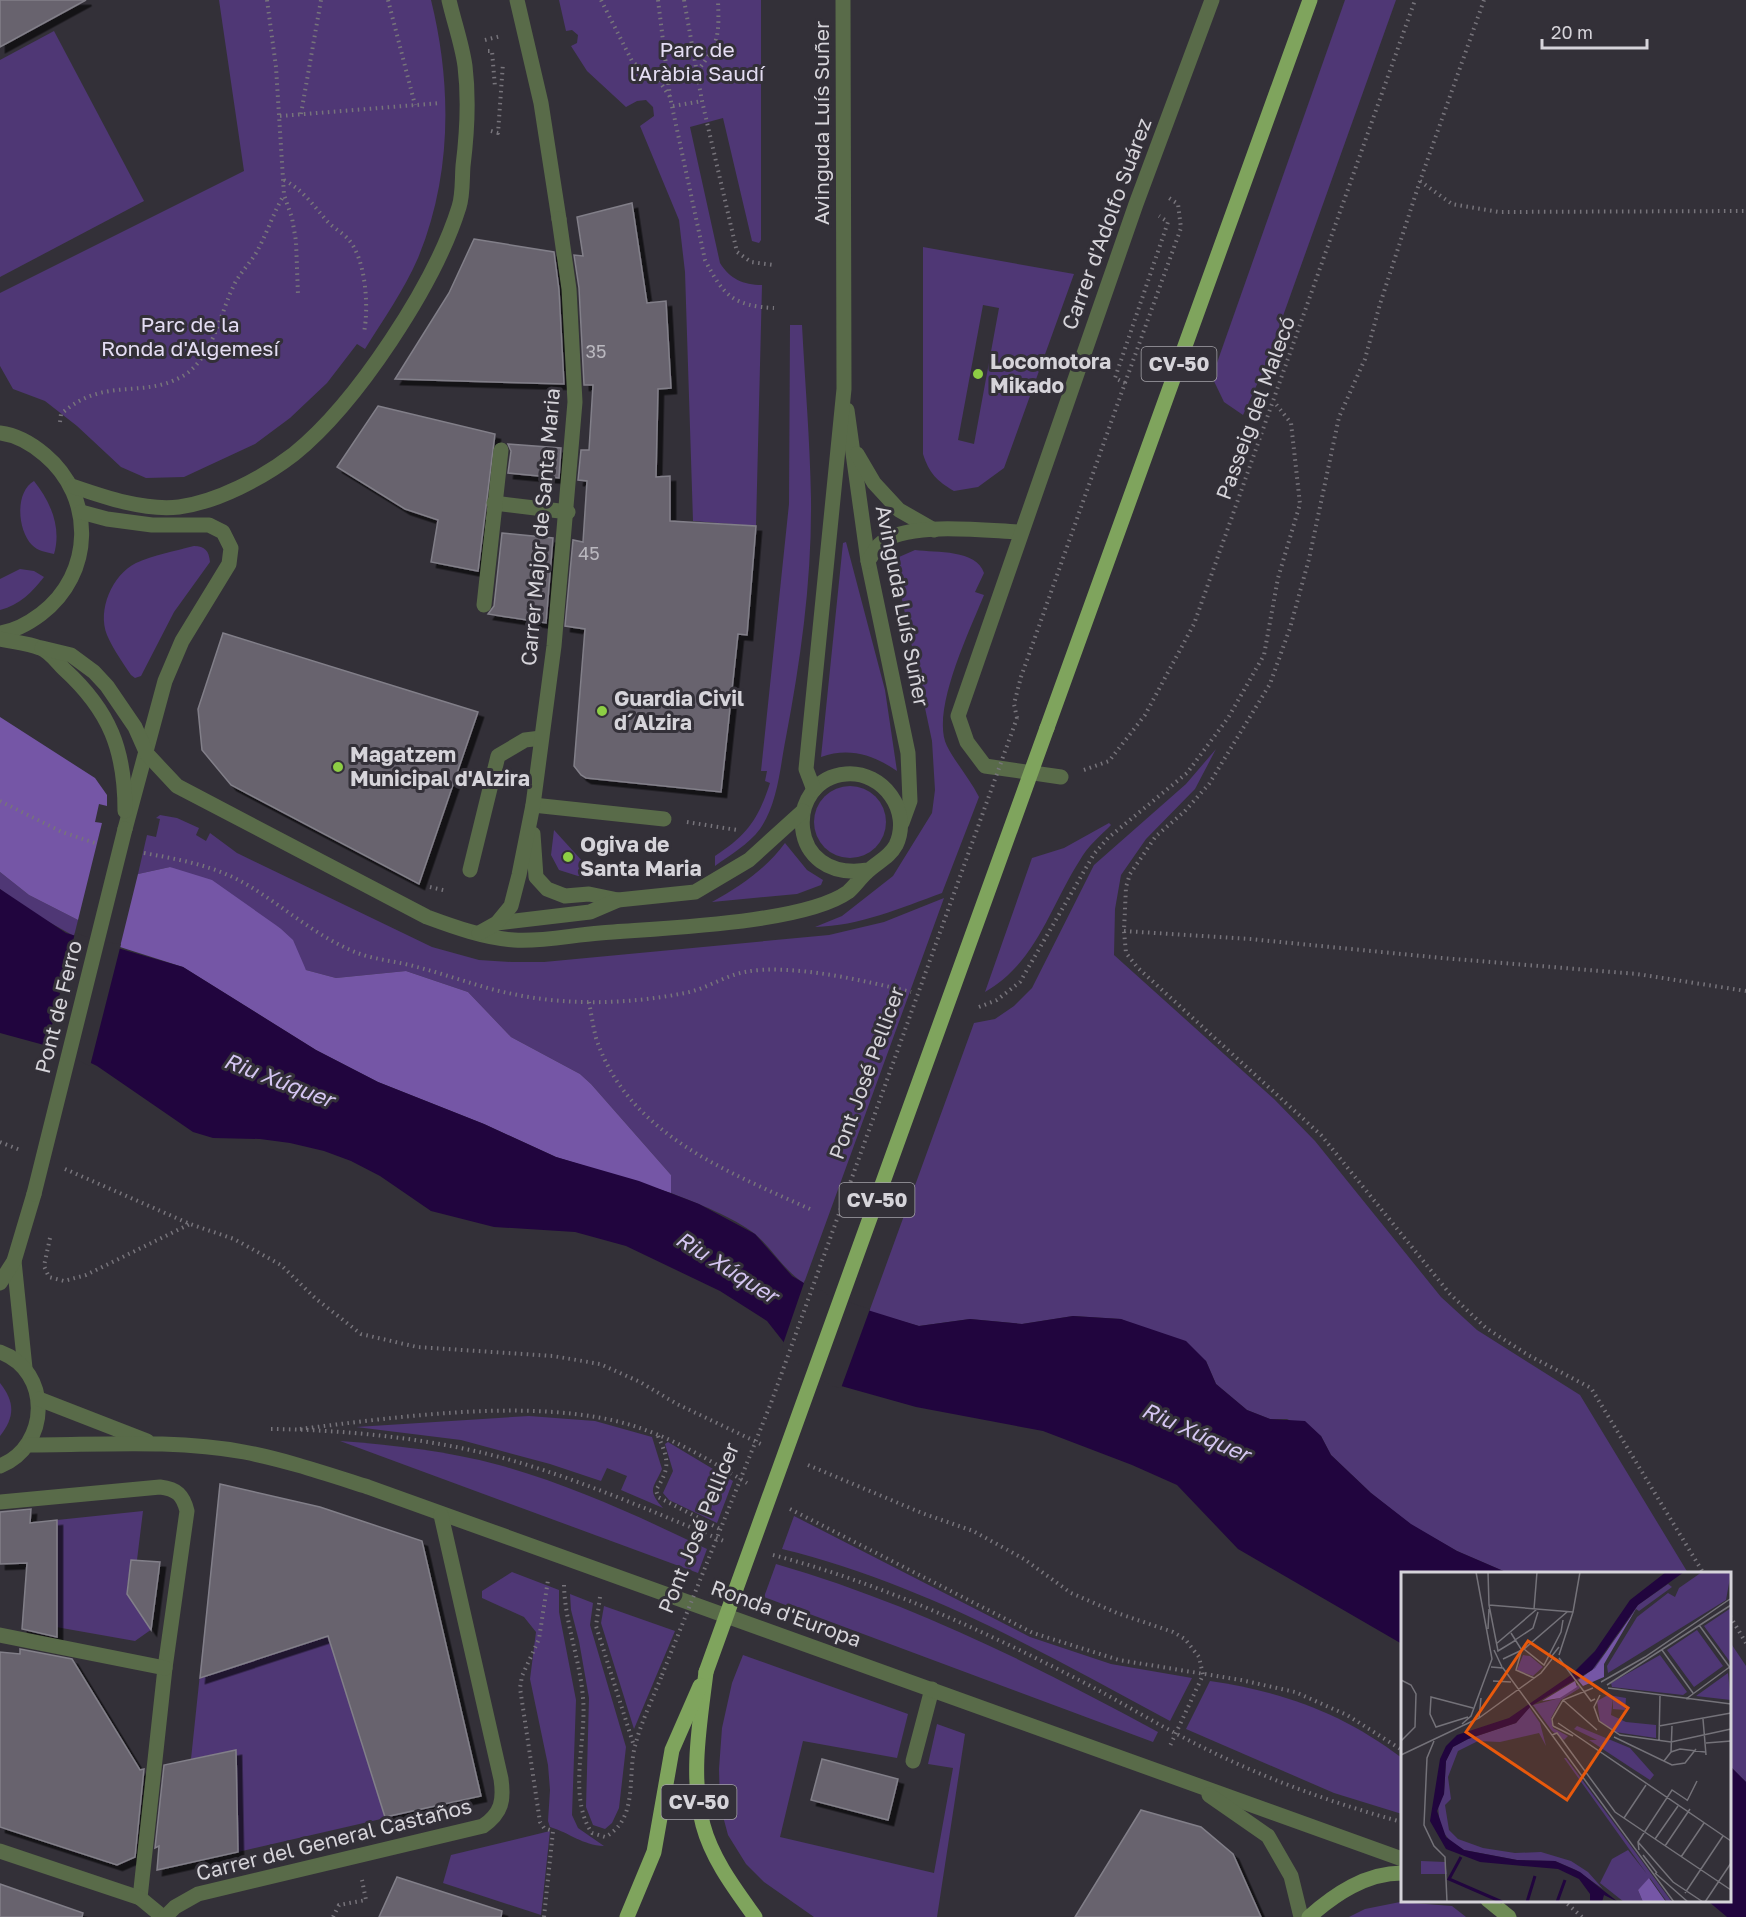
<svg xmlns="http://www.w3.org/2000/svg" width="1746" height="1917" viewBox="0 0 1746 1917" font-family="'Golos Text',sans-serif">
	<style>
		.green { fill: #4f3775; fill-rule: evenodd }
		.forest { fill: #7556a6 }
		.water { fill: #21053e }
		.pier { fill: #333038 }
		.building { fill: #67646e; stroke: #827f89; stroke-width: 1.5; filter: url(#shadow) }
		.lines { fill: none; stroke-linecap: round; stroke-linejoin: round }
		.path { stroke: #77747b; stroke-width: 4; stroke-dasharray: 1.5 4.5; stroke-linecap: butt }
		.service { stroke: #596b49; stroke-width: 15 }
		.pedestrian { stroke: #596b49; stroke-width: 15 }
		.minor { stroke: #596b49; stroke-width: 15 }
		.secondary { stroke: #6e8b55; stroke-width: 15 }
		.primary { stroke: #7fa45d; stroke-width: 15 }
		.path-bridge { stroke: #77747b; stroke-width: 4; stroke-dasharray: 1.5 4.5; stroke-linecap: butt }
		.minor-bridge { stroke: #596b49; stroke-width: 15 }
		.primary-bridge { stroke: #7fa45d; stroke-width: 15 }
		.poi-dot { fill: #8dce44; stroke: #333038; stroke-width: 2 }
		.labels { text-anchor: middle; stroke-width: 6; stroke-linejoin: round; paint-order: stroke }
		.number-label { font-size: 18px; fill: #bab8bf }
		.shield { fill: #333038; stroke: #a5a3a9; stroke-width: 1.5 }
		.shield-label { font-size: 20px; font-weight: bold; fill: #d6d4da }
		.park-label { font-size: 21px; fill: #e4ddf3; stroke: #333038 }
		.street-label { font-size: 21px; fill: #d6d4da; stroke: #333038 }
		.poi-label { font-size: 21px; font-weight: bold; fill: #d6d4da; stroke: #333038; text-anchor: start }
		.water-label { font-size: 22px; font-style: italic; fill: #d5c6f2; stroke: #333038 }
		.inset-river { fill: none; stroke: #21053e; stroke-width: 3 }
		.inset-road { fill: none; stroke: #747279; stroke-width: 1.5 }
		.view { fill: #e8590c; fill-opacity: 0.15; stroke: #e8590c; stroke-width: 3 }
		.inset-edge { fill: none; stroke: #d6d4da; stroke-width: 3 }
	</style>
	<defs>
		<filter id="shadow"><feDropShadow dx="5.5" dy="5.5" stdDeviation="0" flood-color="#0009"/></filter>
	</defs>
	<rect width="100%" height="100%" fill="#333038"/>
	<g class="green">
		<path d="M219,0H431C452,85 452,176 418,258C404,290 383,320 365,349L357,344L327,383L290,418L255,444L184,477L146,478L121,467L77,426L45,401L13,389L0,366V293L244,171Z"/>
		<path d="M559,0H761V240L759,243L752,241L723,118L690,127L720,263C730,279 743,285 762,285L756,526L693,521L685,272L679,220L640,126L654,116L653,107L646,100L637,101L626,107L587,71L571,46L577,43L578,35L572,30L566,31Z"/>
		<polygon points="1345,0 1396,0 1264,369 1243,415 1224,402 1212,377"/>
		<polygon points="54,31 144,201 0,277 0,60"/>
		<path d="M923,247L1074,274L1004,468L978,487L954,491C937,481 929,473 923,454ZM983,305L999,308L974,444L958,440Z"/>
		<path d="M790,325H802C805,383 810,440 811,498C812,578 801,659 786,737C780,767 778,803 760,829C749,844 730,855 715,866V856C747,835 758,820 770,783L765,781L767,771H761L789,504Z"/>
		<path d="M34,481C50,501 62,527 54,554C45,552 38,551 32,545C17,529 15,492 34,481Z"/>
		<path d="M846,542L885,690L897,771C874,755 849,747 821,757L843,543Z"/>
		<path d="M194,546C205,546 209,551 210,562L174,612L141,676L135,678L131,675C123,663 113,649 107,635C97,610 112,575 136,563C153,555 175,551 194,546Z"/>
		<path d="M915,550C937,553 976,549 984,573L975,592L984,595C970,630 930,712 947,746C955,762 970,779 979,797L942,893C901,908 859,926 815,927L842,916L893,876L932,813L935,790L932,741L897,576L899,557Z"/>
		<path d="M20,569L34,571L44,577C32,592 20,605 0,610V579Z"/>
		<polygon points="1216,749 1195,789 1146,839 1121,875 1115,909 1114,955 1274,1099 1315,1141 1441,1297 1477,1330 1580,1395 1688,1573 1508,1573 1457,1551 1411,1525 1371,1493 1331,1455 1321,1436 1287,1419 1270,1419 1247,1410 1216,1384 1206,1361 1121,1319 1073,1316 1022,1324 970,1319 919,1326 869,1312 974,1023 995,1019 1014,1006 1032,988 1094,865 1186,784"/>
		<circle cx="850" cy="822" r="36"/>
		<path d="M160,815L177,818L199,828L196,835L206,841L210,833L237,853L432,947L479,960L512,962H544L829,935L884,922L944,898L804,1283C784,1271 773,1249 755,1234C733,1217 697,1203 671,1193V1175L591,1084L580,1074L511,1037L468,992L406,971L336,978L306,970L280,928L170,867L138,874L147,835L156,837L160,819L156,818Z"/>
		<path d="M1109,823L1111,825C1100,836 1087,847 1080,860C1050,907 1036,963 985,992L1032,858L1064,848Z"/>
		<polygon points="554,830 594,874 578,876 559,870 551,855"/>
		<path d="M785,843L807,870L823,880L821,885L797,894L712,902C740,886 766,869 785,843Z"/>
		<polygon points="0,872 29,895 78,920 74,936 29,911 0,889"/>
		<path d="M0,1383C15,1402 15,1417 0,1436Z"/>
		<path d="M529,1416L595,1421L652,1437L662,1469C654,1488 646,1489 663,1508L621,1490L627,1476L607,1468L601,1481L550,1464L461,1440L356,1427Z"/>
		<path d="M340,1441C394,1445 447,1451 499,1465C571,1485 640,1517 707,1549L698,1573Z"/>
		<polygon points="668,1442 733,1481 717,1523 669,1500 663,1493 673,1471 665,1444"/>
		<polygon points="220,1484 320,1507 481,1796 238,1852 236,1750 191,1759"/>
		<polygon points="143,1511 137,1560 131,1560 127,1589 144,1619 152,1621 152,1629 135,1641 56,1627 57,1520"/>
		<path d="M794,1516L1030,1637L1111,1664L1192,1678L1170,1721C1047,1654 919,1582 782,1549Z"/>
		<path d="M776,1564C911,1603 1035,1665 1158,1732L1153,1742L764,1597Z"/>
		<path d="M512,1572L559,1590V1612L576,1700L572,1815L578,1828L604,1846C582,1845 570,1833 550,1827L548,1821L550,1790L548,1765L530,1679L536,1632L524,1617L482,1598V1591Z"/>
		<polygon points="570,1594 593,1603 590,1625 626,1747 619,1808 612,1823 605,1829 593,1825 586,1807 589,1698 579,1641 571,1610"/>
		<polygon points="604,1606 675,1631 634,1729 601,1623"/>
		<polygon points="1730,1642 1746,1666 1746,1782 1730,1766"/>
		<polygon points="743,1655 908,1714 897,1758 803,1741 780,1837 934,1873 953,1768 928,1764 937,1724 965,1734 937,1917 814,1917 764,1882 746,1864 728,1835 720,1805 719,1769 722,1728 732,1683"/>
		<path d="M1210,1681C1284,1692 1342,1713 1402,1758V1814L1334,1793L1186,1729Z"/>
		<polygon points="550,1831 541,1915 443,1883 451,1855"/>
		<polygon points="1400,1902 1452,1906 1466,1917 1349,1917 1365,1909"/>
	</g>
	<g class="forest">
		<polygon points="0,717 95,778 107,795 107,806 99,804 95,822 102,823 78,920 29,895 0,872"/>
		<polygon points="170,867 212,880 280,928 293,940 306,970 336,978 406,971 468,992 511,1037 580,1074 591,1084 671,1175 671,1193 556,1157 484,1124 378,1082 316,1050 183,967 120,947 138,874"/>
	</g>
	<g class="water">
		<polygon points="0,889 66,933 183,967 316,1050 378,1082 484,1124 556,1157 639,1181 699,1204 755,1234 792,1276 829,1298 919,1326 970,1319 1022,1324 1073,1316 1121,1319 1186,1341 1206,1361 1216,1384 1247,1410 1270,1419 1305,1421 1321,1436 1331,1455 1371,1493 1411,1524 1457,1551 1508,1573 1402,1574 1402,1644 1238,1549 1177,1485 1132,1465 1043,1431 916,1407 834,1384 797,1359 767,1321 720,1291 626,1246 575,1232 494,1227 431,1211 380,1176 351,1161 324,1151 290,1143 260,1139 213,1138 193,1132 97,1066 66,1051 0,1033"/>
		<polygon points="1730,1766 1746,1782 1746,1917 1727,1917 1708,1901 1730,1900"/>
	</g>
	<g class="pier">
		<polygon points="75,933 104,942 121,944 90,1066 65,1054 46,1049"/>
		<polygon points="805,1280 830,1296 870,1309 841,1388 832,1386 795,1361 782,1347"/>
	</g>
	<g class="building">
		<polygon points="0,0 86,0 0,47"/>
		<polygon points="632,203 647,303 666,301 671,388 658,389 656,477 670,476 670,521 756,526 747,635 738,634 721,792 586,778 581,775 574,766 585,629 565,626 573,540 583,542 587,481 578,480 581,450 589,450 593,385 584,385 579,288 574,255 583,256 577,217"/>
		<polygon points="474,239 554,252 559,290 564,384 395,379 449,293"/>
		<polygon points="378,406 495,434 478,571 431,562 438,520 405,509 337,467"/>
		<polygon points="508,444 561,448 559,478 508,473 511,451"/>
		<polygon points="502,533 553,538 546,623 488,614 494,606"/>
		<polygon points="223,633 478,712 419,884 231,785 202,750 198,709"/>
		<polygon points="220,1484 320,1507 422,1541 481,1796 385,1817 328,1636 200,1678"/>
		<polygon points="31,1509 30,1523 57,1520 57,1637 22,1629 27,1563 0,1564 0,1512"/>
		<polygon points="131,1560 160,1562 151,1630 127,1594"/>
		<polygon points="20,1649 72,1659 140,1770 144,1769 135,1857 117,1865 0,1827 0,1652 20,1654"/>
		<polygon points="236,1750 238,1852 157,1870 159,1846 155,1848 164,1765"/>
		<polygon points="822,1759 898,1779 888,1820 811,1800"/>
		<polygon points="1141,1810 1201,1827 1233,1854 1261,1917 1075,1917"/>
		<polygon points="397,1877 502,1911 501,1917 379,1917"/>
		<polygon points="0,1884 83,1913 82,1917 0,1917"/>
	</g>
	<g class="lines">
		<g class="path">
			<polyline points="267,0 276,67 284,195 292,218 296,241 298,295"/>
			<polyline points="388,0 415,105"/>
			<path d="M601,0L632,61L645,73L658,79L670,97L705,260C723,295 733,306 774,308"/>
			<polyline points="658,0 670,97"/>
			<polyline points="684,0 702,101 737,252 751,262 774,265"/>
			<polyline points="1484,0 1420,181 1380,304 1365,359 1339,417 1309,559 1290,628 1270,684 1209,784 1184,812 1156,836 1130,874 1126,887 1124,931 1126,953 1138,968 1321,1135 1450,1294 1486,1328 1528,1355 1591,1388 1704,1574"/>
			<polyline points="485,40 501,36"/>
			<polyline points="488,51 492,51 495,87"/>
			<path d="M697,71C720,44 719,33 718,0"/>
			<polyline points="673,106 702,101"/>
			<polyline points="301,114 321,0"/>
			<polyline points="280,116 441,103"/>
			<polyline points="491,131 498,133 503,63"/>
			<path d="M284,180C303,190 313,205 327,221C333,228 342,232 348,239C366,258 369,308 364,332"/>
			<polyline points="1420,181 1452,204 1499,212 1746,211"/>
			<polyline points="1125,383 1181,228 1178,204 1166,196"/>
			<path d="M60,422L61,414C104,376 141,399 181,377C213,360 220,312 235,283C241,272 250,263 256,253C267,234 273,213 284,195"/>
			<polyline points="1017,718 1014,704 1021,677 1125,383 1115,378 1168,222 1159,216"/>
			<polyline points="1084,770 1109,761 1145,715 1194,624 1415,0"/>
			<polyline points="0,801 62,832 95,843"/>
			<polyline points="687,822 737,830"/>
			<path d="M144,853C182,860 217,866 251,887C285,908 318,937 355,952C374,960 397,961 417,967C449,975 481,988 513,994C568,1006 630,1004 685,993C706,989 724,976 745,972C790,963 866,981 911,992"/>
			<polyline points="430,887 447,891"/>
			<polyline points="1124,931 1250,939 1442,958 1637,974 1746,991"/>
			<path d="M589,1002C591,1013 593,1026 596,1038C628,1135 729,1172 812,1210"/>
			<polyline points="979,1007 997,1000 1020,982 1094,854 1108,838 1187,773 1228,718 1264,655 1278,578 1300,504 1291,423 1275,403"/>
			<polyline points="0,1142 20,1150"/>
			<polyline points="65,1169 190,1224 234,1239 281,1265 315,1298 361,1334 417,1347 553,1356 600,1364 640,1382 677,1404 763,1445"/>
			<polyline points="50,1238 44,1266 49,1277 64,1281 86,1275 190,1224"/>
			<path d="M271,1429C350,1430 438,1439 514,1461C586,1482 656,1513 726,1542"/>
			<path d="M300,1429C399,1417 538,1396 634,1426C675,1439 711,1461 747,1483"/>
			<path d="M658,1436C669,1460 670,1468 656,1490L658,1497L722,1530"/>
			<polyline points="808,1465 922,1513 973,1531 1024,1559 1071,1593 1117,1613 1173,1632 1185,1639 1199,1657 1203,1675 1169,1748"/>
			<polyline points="790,1509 1033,1633 1119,1660 1241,1680 1295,1692 1347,1715 1402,1750"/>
			<path d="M773,1555C880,1583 982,1630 1079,1680C1112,1697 1143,1716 1175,1733C1247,1772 1324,1801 1402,1822"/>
			<path d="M564,1585C565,1624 580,1659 583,1698C587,1740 567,1796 592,1833L605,1837C639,1819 627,1776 635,1746C641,1722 653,1698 662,1675"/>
			<polyline points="600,1597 596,1626 634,1746"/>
			<polyline points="1730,1616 1746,1643"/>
			<polyline points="1563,1900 1582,1917"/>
			<polyline points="333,1917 339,1905 366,1900 362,1880"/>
			<polyline points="544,1917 553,1831 544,1828 540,1822 520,1688 522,1676 539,1639 548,1580"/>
		</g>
		<g class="service">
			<polyline points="533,805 664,819"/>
			<polyline points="470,870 498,756 525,740 541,738"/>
			<polyline points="913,1761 932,1689"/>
		</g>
		<polyline class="pedestrian" points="517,0 541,103 559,219"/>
		<g class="minor">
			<polyline points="847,410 868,561 908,753 910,801 902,823"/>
			<path d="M0,433C17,435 32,444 45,455C95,497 94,574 41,614C29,623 15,631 0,633"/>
			<polyline points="857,454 874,483 899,510 934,530"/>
			<path d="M72,486C104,497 144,511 179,507C217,502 263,478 294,454C357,403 435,284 459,207C463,195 462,179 463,166C467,134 469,99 465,66C462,44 454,22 449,0"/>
			<polyline points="494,503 568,512"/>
			<polyline points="81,512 107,519 152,525 209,525 223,532 231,548 229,564 182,641 165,681 125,829"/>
			<path d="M868,561C872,556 875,549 879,545C903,520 987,531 1020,532"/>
			<polyline points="484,605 501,450"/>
			<path d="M0,639C13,642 28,643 40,648C49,651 57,662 64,669C110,711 125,750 125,811"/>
			<path d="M42,648L71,655L94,672L107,686L135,727L147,754L177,786L427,917C454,927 485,938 514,940C542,942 572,935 600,933C659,928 803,924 848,892C855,886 860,878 867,872C877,862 889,858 896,845C912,811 883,771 846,774C784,779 785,883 868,870"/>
			<polyline points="1061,777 985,766 967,742 958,716 1136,204 1212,0"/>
			<polyline points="814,790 806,769 844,389 843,0"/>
			<polyline points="533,834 536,877 547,889 565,896 589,894 618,900"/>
			<polyline points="497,923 590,912 618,900 695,892 749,860 803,811"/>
			<polyline points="479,933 497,923 511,906 519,875 533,805 554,646 575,402 569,289 559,219"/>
			<polyline points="14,1261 25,1368"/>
			<polyline points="0,1283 14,1261 34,1194"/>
			<path d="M0,1352C52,1371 50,1446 0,1466"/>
			<polyline points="39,1399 147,1441"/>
			<path d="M28,1445C99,1445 174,1439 244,1452C286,1460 327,1474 368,1487L1402,1859"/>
			<path d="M0,1502L160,1487C177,1489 183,1495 187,1511L165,1668L140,1898"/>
			<polyline points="0,1635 165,1668"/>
			<polyline points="1209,1795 1268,1836 1291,1876 1301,1917"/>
			<polyline points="0,1851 140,1898 163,1917"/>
			<path d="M165,1917L175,1907L198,1894L483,1826C502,1813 504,1800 501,1779L441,1515"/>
		</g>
		<g class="secondary">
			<polyline points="1488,1900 1509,1917"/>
			<path d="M1309,1917C1335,1894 1366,1873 1402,1873"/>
		</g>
		<g class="primary">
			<polyline points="1047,728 1310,0"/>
			<path d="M706,1672C700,1722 690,1776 703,1825C712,1859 735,1889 755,1917"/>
			<polyline points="627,1917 654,1852 672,1750 700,1686"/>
		</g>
		<polyline class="path-bridge" points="662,1675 771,1403 1017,718"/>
		<polyline class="minor-bridge" points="34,1194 125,829"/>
		<polyline class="primary-bridge" points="706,1672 1047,728"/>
	</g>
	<g class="poi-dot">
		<circle cx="978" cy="374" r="6"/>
		<circle cx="602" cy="711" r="6"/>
		<circle cx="338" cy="767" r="6"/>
		<circle cx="568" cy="857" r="6"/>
	</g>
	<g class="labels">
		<g class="number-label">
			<text x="596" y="358">35</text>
			<text x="589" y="560">45</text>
		</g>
		<g class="shield">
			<rect x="1141.5" y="347" width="75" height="34" rx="4.5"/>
			<rect x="839.5" y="1183" width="75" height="34" rx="4.5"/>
			<rect x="661.5" y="1785" width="75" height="34" rx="4.5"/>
		</g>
		<g class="shield-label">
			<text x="1179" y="371">CV-50</text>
			<text x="877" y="1207">CV-50</text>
			<text x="699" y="1809">CV-50</text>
		</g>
		<g class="park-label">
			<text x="697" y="57">Parc de<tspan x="697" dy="24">l'Aràbia Saudí</tspan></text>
			<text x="190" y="332">Parc de la<tspan x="190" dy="24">Ronda d'Algemesí</tspan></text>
		</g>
		<g class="street-label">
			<text transform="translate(822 123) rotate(-90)" y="7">Avinguda Luís Suñer</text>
			<text transform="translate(1107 224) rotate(-70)" y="7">Carrer d'Adolfo Suárez</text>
			<text transform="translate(1256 408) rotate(-70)" y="7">Passeig del Malecó</text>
			<text transform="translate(541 527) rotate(-85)" y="7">Carrer Major de Santa Maria</text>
			<text transform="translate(902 606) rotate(79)" y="7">Avinguda Luís Suñer</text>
			<text transform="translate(59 1007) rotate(-76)" y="7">Pont de Ferro</text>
			<text transform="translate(867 1073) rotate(-70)" y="7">Pont José Pellicer</text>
			<text transform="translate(699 1528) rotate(-68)" y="7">Pont José Pellicer</text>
			<text transform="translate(786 1614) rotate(20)" y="7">Ronda d'Europa</text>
			<text transform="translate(334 1840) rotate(-14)" y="7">Carrer del General Castaños</text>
		</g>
		<g class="poi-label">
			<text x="990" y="369">Locomotora<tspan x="990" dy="24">Mikado</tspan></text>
			<text x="614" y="706">Guardia Civil<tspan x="614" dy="24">d´Alzira</tspan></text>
			<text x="350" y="762">Magatzem<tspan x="350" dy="24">Municipal d'Alzira</tspan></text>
			<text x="580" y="852">Ogiva de<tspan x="580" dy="24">Santa Maria</tspan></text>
		</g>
		<g class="water-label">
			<text transform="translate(279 1080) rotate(21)" y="8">Riu Xúquer</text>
			<text transform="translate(727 1267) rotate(32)" y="8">Riu Xúquer</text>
			<text transform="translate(1196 1432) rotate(24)" y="8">Riu Xúquer</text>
		</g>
	</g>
	<g transform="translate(1401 1572)">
		<rect width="330" height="330" fill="#333038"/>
		<path d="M301,0H330L325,28L207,101L206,94L236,45L267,21L274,25L278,16ZM267,12L271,15L238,39L235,37L220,56L207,79L194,96L185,104L177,108L191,98L206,79L220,56L237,33ZM330,36V89L329,90L303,54ZM296,58L322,94L293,115L266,78ZM122,83L129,84L142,95L132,104L116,98ZM259,83L286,120L282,123L211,115L210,111ZM327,101L330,128L295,124L320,106ZM177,113L179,116L160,128L150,146L152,156L167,164L163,168L151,159L132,133L159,126ZM207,123L225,126L224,138L212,137V126L210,143L225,150L255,153V166L214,160L199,149L196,129ZM128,135L139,151L145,174L138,161L99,170L77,169L57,179L47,205L50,227L44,233L48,258L57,267L82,276L114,281L140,280L170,289L187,300L202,317L175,298L154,289L116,288L63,278L50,270L39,256L37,233L43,222L45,189L52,175L67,167L115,151ZM176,154L229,176L253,203L249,208L232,197L188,168H196L173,157ZM163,186H165L271,330H266L249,306L237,318L242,330H223L199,311L211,287L227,278L246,302ZM20,289L44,290L46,302H20Z" fill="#4f3775"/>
		<path d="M235,37L203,92V105L182,114L177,108L194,96ZM174,109L176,115L159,126L141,129ZM248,306L265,330H242L237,318Z" fill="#7556a6"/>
		<path d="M265,0H283L237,33L191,98L130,134L115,151L67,167L52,175L45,189L43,222L36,239L45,265L63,278L116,288L154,289L179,300L217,330L203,323L201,330H189V322L178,307L157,297L79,290L45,277L29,249L39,187L45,174L56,163L108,146L170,103L194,79L229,28Z" fill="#21053e"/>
		<path class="inset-river" d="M60,285L48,307L101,330M126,330L134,304M156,330L164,308"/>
		<path class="inset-road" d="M87,0L88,33L97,79L115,68M88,33L172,40M133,37L136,0M298,53L330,97M87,57L88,37M110,61L120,77M114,68L132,56L137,40M95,72L136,37M158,75L150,85L160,92M121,77L115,98L133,106M123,77L143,93L160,60L162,48M93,78L101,95M261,78L292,121M158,83L172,40L179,0M158,86L190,129L194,127M102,87L123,77L166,40M90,95L102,96L273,330M0,108L10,113L15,122L14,155L0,169M92,109L110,110M200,110L244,85L329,27M206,113L330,33M207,116L330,132M199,123L193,135L198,149L219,163L270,170L330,157M285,127L330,94M162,128L196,158M67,145L35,155L29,142L30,125L72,136M78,146L140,101L151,87M302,147L305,183M157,151L330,269M61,152L70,144L91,87L75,0M152,154L151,147L162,128L192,116M152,154L172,164M258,154L330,141M151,163L156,161L214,240L330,318M213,165L271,193L284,191L295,177M258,168L259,124M33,169L26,186L23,253L33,274L44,285L46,330M305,171L330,169M270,180L271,154M0,183L78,146L80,126M263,189L270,180L279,177L304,180M286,229L296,209M223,246L245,213M254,267L277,234M237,270L272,310L302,330M264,274L289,237M238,278L237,270L271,218L286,228M242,283L256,301M280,285L303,251M254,301L287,330M284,321L322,264M304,330L330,291"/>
		<path class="view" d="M127,69L227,136L166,228L65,160Z"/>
		<rect width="330" height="330" class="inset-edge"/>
	</g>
	<path d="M1542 39v9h105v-9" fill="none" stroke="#d6d4da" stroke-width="3"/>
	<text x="1551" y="39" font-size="18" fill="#d6d4da" stroke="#333038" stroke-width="4.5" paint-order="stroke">20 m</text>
</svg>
